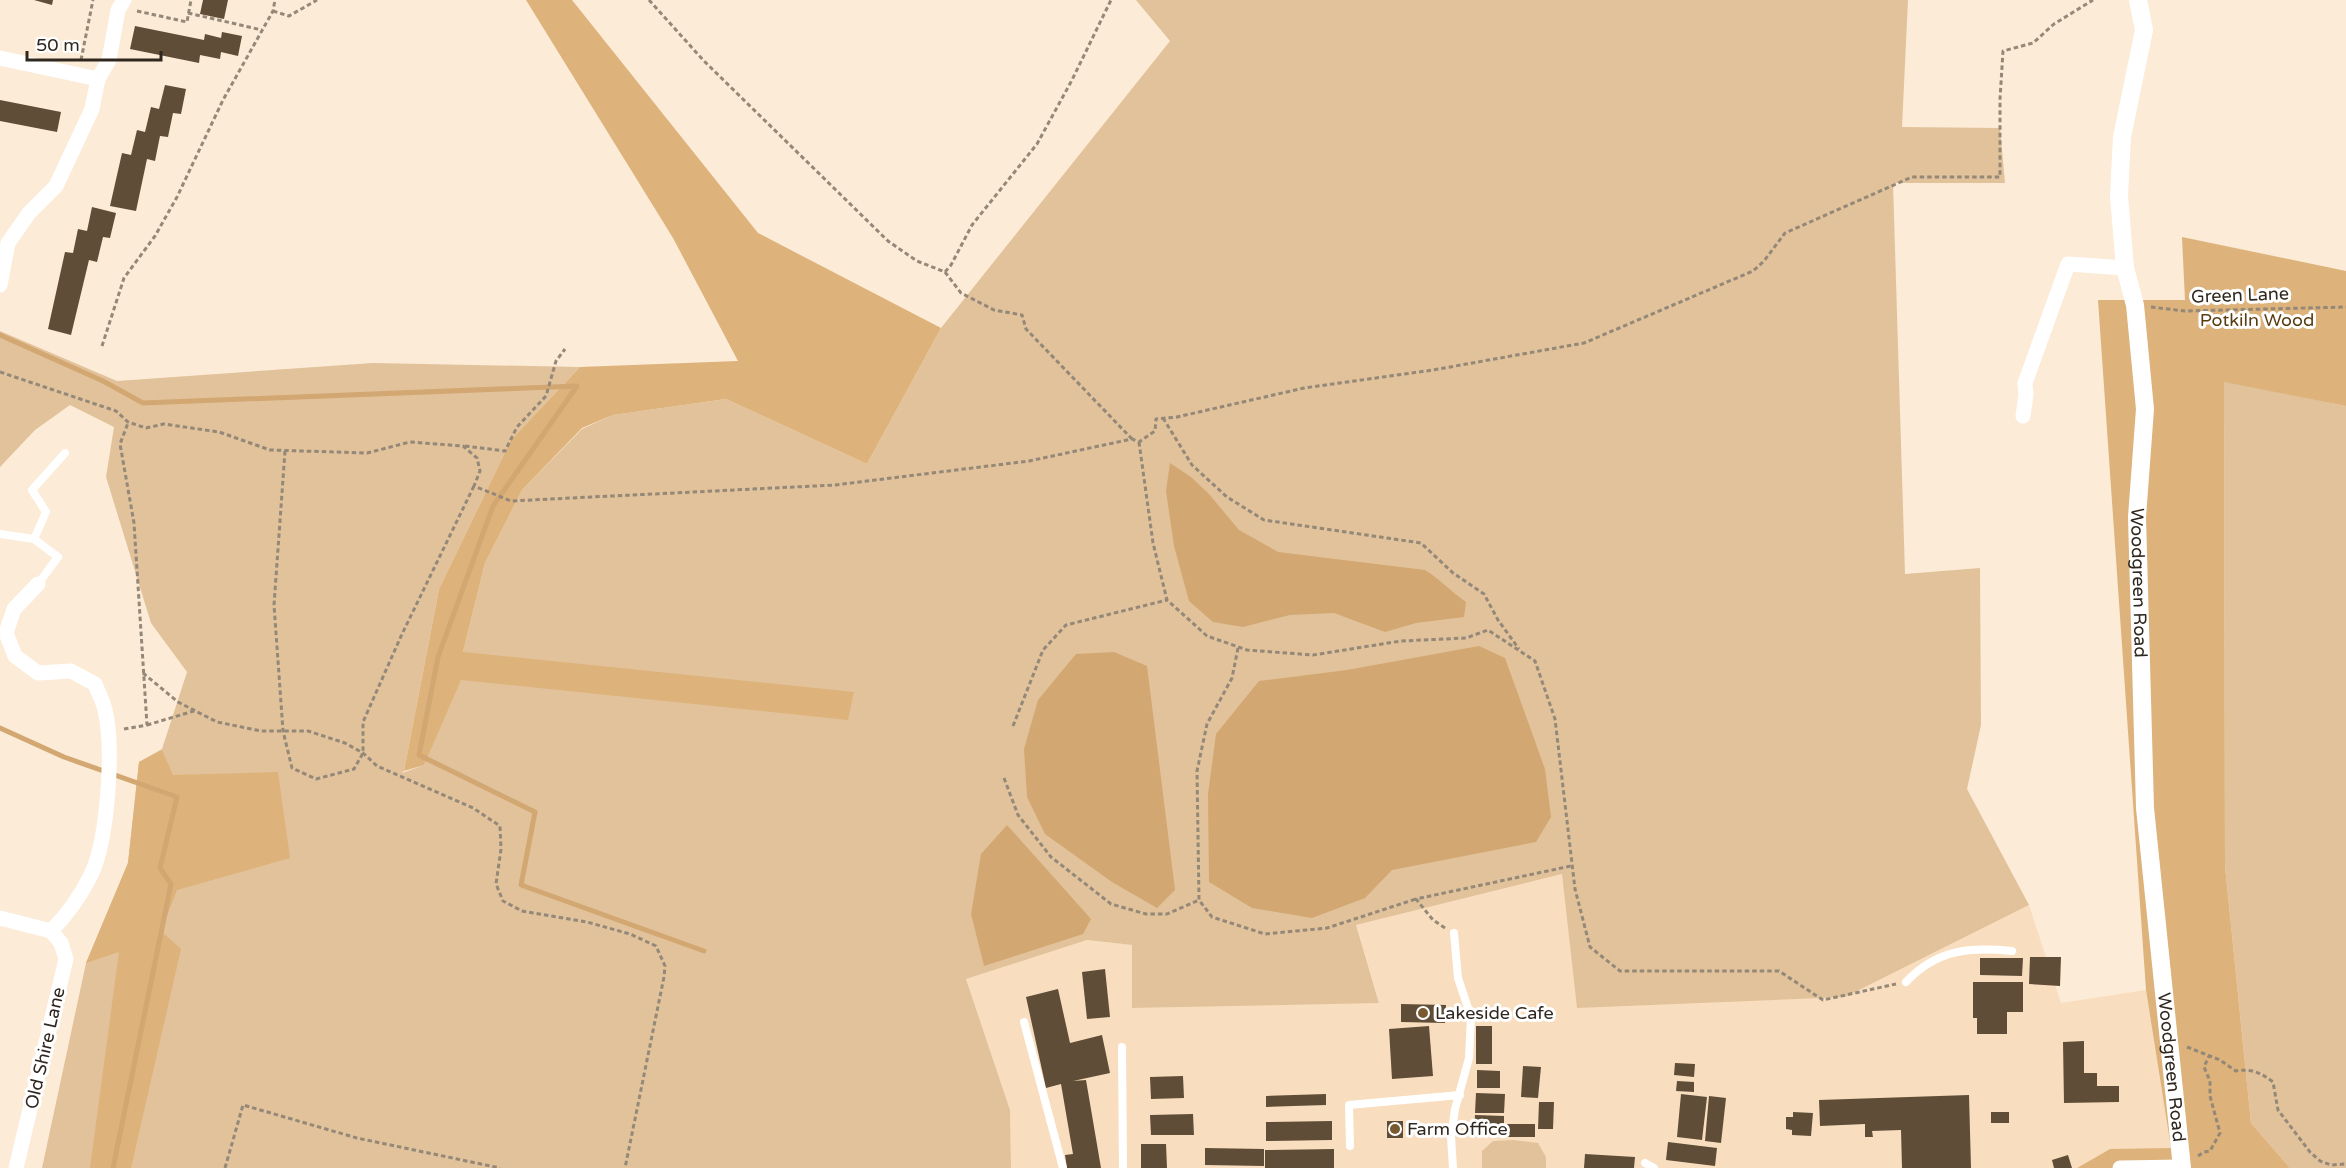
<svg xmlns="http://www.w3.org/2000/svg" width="2346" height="1168" viewBox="0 0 2346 1168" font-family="'Varela Round',sans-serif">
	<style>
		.built { fill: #f8debe }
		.green { fill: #e2c29a }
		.forest { fill: #ddb27b }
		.water { fill: #d2a771 }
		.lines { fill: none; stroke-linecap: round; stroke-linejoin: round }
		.stream { stroke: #d2a771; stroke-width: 5 }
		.building { fill: #5f4d37 }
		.path { stroke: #948879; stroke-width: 3; stroke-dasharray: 4.5 3; stroke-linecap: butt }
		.service { stroke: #fff; stroke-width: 8 }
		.minor { stroke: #fff; stroke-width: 15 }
		.tertiary { stroke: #fff; stroke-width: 18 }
		.poi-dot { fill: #79592f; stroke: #fff; stroke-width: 2 }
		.labels { text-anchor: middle; stroke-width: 6; stroke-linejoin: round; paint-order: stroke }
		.street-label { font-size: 18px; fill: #30281f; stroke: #fff }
		.park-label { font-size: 18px; fill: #5a3c11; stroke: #fff }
		.poi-label { font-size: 18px; fill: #30281f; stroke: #fff; text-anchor: start }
	</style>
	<rect width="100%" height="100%" fill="#fcebd7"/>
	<polygon class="built" points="1562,874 1845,997 2029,905 2061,1003 2146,990 2171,1149 2110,1149 2077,1168 1011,1168 1010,1110 966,979 1087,940 1132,945 1132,1008 1379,1002 1356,925"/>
	<g class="green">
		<polygon points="1136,0 1908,0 1902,127 2000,128 2005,183 1893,183 1905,574 1980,568 1981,725 1967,789 2029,905 1845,997 1577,1008 1562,874 1356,925 1379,1003 1132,1008 1132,945 1087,940 966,979 1010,1110 1011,1168 42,1168 86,963 128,863 139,762 162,749 187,672 151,623 106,477 114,427 70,405 35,430 0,467 0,331 117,381 373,363 580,367 511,440 439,589 404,771 402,773 424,765 463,652 485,563 522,490 582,429 613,415 726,399 867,464 941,328 1170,41"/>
		<polygon points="2224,381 2346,406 2346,1168 2290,1168 2251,1123 2225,866"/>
		<polygon points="1513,1140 1538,1143 1546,1157 1546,1168 1482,1168 1482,1151 1493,1141"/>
	</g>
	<g class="forest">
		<polygon points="526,0 572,0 758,233 941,328 867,464 726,399 613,415 582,428 522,490 485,563 463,652 854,692 848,720 461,680 424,765 404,771 439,589 511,440 580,367 738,361 673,238"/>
		<polygon points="2182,237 2346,271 2346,406 2224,382 2225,866 2251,1123 2290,1168 2077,1168 2110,1149 2171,1148 2146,990 2098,300 2185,300"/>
		<polygon points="162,750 173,775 278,772 290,858 177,890 161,931 181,949 131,1168 90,1168 119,952 86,963 128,863 139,762"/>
	</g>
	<g class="water">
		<path d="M1170,463L1191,477L1209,494L1239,530L1278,552L1425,570C1440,579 1451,592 1466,602L1464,617L1416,623L1385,632L1334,613L1290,615L1243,627L1213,622L1189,601L1174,546L1166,491Z"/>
		<polygon points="1479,646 1505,658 1545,769 1551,817 1536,842 1392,870 1365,898 1312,918 1252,908 1209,882 1208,794 1216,734 1259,681 1347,670"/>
		<polygon points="1114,652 1147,666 1175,890 1157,908 1112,882 1045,834 1027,797 1024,749 1038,700 1076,654"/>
		<polygon points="1007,825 1091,919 1083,934 984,966 971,914 981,854"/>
	</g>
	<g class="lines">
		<g class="stream">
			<polyline points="0,335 103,381 143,403 577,386 493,506 438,657 419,755 535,812 521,885 704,951"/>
			<polyline points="0,728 64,757 177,797 160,868 171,884 113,1168"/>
		</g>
	</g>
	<g class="building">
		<polygon points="34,0 53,0 52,5"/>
		<polygon points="203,0 228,0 224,19 200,14"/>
		<polygon points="135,26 204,40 205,34 221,38 222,32 242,36 238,56 221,52 220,59 200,55 199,63 130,49"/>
		<polygon points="165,85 186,89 181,114 173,113 168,137 160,136 155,161 147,159 136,211 110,206 122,153 131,155 137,130 145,132 151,107 159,109"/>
		<polygon points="0,100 61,112 57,132 0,121"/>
		<polygon points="92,207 116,213 110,238 103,237 97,262 89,260 71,335 48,329 65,252 73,253 78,229 87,231"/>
		<polygon points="2030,957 2061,957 2060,986 2029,984"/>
		<polygon points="1980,958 2023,958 2022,976 1980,975"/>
		<polygon points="1105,969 1110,1017 1087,1019 1082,972"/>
		<polygon points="1973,982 2023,982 2023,1012 2007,1012 2007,1034 1977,1034 1977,1018 1973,1018"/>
		<polygon points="1058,989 1070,1043 1102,1035 1110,1073 1073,1081 1086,1080 1101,1168 1067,1168 1065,1155 1073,1154 1061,1084 1046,1088 1026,997"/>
		<polygon points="1401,1004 1446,1005 1445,1023 1401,1022"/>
		<polygon points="1429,1026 1433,1076 1392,1079 1389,1029"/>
		<rect x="1476" y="1026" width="16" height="38"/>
		<polygon points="2084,1041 2084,1073 2097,1073 2097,1086 2119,1086 2119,1102 2064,1103 2063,1042"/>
		<polygon points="1675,1063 1695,1064 1694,1077 1674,1075"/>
		<polygon points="1523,1066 1541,1067 1538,1098 1521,1097"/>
		<polygon points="1477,1070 1500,1071 1500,1088 1477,1088"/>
		<polygon points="1183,1076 1184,1098 1151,1099 1150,1077"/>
		<polygon points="1677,1081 1694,1082 1694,1092 1676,1091"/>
		<polygon points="1476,1093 1505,1094 1504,1113 1475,1113"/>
		<polygon points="1326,1094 1326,1105 1266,1107 1266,1096"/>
		<polygon points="1681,1094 1707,1097 1702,1140 1677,1137"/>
		<polygon points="1969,1095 1971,1168 1902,1168 1901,1130 1872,1131 1873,1137 1865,1137 1865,1124 1820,1126 1819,1100"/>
		<polygon points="1709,1096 1726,1098 1721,1143 1705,1141"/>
		<polygon points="1539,1102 1554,1102 1553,1129 1538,1129"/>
		<polygon points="1793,1112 1813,1113 1811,1136 1792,1135 1792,1130 1786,1129 1786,1117 1793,1117"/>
		<rect x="1991" y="1112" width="18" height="11"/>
		<polygon points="1193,1114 1194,1135 1151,1135 1150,1115"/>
		<polygon points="1475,1115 1504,1116 1504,1136 1474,1135"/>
		<polygon points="1332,1121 1332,1140 1266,1141 1266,1122"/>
		<rect x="1387" y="1121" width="16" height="17"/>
		<rect x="1507" y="1124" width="28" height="13"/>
		<polygon points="1668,1142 1717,1148 1715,1166 1666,1160"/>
		<polygon points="1141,1144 1166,1144 1167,1168 1141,1168"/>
		<polygon points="1205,1148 1264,1149 1264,1166 1205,1165"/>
		<polygon points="1334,1149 1334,1168 1265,1168 1265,1150"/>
		<polygon points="1585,1154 1635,1157 1634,1168 1584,1168"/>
		<polygon points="2068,1155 2072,1168 2054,1168 2052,1160"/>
	</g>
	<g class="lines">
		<g class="path">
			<polyline points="649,0 704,61 888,241 917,261 945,272 951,265 972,225 1037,144 1072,80 1111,0"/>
			<polyline points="137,11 187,22 191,0"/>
			<polyline points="273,11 289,16 317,0"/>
			<polyline points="188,13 262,30"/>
			<polyline points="81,60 93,0"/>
			<polyline points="945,272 961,293 994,310 1022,315 1026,329 1132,439"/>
			<polyline points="2151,307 2185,311 2346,307"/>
			<polyline points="102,346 124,278 155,236 177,197 223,100 273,11 275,0"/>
			<polyline points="0,372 116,411 128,422 146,428 164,424 219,432 270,450 367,453 410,442 463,446 477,458 480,471 474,486 511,501 835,485 1029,461 1132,439 1139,442 1155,431 1156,419 1177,417 1304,388 1433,370 1584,343 1753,271 1764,261 1785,233 1912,177 2000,177 2000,99 2003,51 2033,43 2054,24 2093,0"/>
			<polyline points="1163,418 1192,465 1227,497 1264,520 1421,543 1453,573 1484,594 1498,620 1519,649"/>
			<polyline points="1139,442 1153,543 1167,600 1207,636 1247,650 1313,655 1401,641 1466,638 1488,630 1535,661 1555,719 1575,889 1590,947 1620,971 1779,971 1823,1000 1896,984"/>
			<polyline points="465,446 505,451 517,427 546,396 556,361 565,349"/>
			<polyline points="285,451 274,605 283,731 292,768 316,779 354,769 363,753 363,722 402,634 474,486"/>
			<polyline points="1238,648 1232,678 1207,724 1197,771 1199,900 1212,917 1265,934 1327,928 1416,899"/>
			<polyline points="143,673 178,702 217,722 261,731 308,731 345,743 363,753 377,766 473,808 500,826 501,849 496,884 503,901 522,911 587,922 630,934 656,946 665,966 664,977 625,1168"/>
			<polyline points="147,725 194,711"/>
			<polyline points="1013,726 1043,650 1066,625 1167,600"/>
			<polyline points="124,729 147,725 134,523 120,444 128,423"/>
			<polyline points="1004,778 1018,815 1051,857 1111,904 1146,914 1167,914 1199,900"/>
			<polyline points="1445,928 1433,920 1416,899 1571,866"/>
			<path d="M2187,1047L2220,1060L2236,1071C2251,1068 2261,1073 2273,1082L2278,1110L2310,1152L2320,1161L2331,1165L2346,1164"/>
			<polyline points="2198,1156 2204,1152 2210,1151 2220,1133 2210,1096 2210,1081 2204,1067 2209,1056"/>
			<polyline points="225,1168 243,1105 357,1138 500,1168"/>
		</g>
		<g class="service">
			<polyline points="0,534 34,539"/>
			<polyline points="38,584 58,557 34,539 46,512 32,490 65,453"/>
			<path d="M1906,982C1937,949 1970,947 2012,951"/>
			<polyline points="1024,1022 1063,1168"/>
			<polyline points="1122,1047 1123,1168"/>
			<polyline points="1350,1146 1349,1105 1460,1095"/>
			<polyline points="1645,1163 1654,1168"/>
			<polyline points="1453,1168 1451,1137 1455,1109 1469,1058 1471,1017 1458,978 1454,933"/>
		</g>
		<g class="minor">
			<polyline points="0,58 98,79 92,109 56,186 29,213 8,243 0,285"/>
			<polyline points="98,79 109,60 118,10 124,0"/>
			<polyline points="2023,416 2026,395 2025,383 2068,264 2125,268"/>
			<path d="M38,584L14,609L6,633L15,656L38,673L71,671L95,684C98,692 103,701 105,710C114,748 108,839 91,875C81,895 67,915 51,931"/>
			<polyline points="0,918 51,931"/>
			<polyline points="16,1168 66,959 61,943 51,931"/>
			<polyline points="2120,1168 2182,1167"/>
		</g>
		<path class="tertiary" id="s1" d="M2138,0L2144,30L2122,137L2119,196L2125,268L2135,305L2145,409L2137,517L2145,808L2182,1168"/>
	</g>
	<g class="poi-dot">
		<circle cx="1423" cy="1013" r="6"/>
		<circle cx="1395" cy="1129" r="6"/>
	</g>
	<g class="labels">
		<g class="street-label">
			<text transform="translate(2240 295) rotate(-2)" y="6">Green Lane</text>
			<text dy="6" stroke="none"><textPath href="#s1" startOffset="588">Woodgreen Road</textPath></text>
			<text transform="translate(45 1048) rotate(-77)" y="6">Old Shire Lane</text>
			<text dy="6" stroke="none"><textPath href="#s1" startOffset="1074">Woodgreen Road</textPath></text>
		</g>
		<g class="park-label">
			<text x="2257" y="326">Potkiln Wood</text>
		</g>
		<g class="poi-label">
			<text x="1435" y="1019">Lakeside Cafe</text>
			<text x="1407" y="1135">Farm Office</text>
		</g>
	</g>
	<path d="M27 51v9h134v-9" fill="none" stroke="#30281f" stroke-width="3"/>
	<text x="36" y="51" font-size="18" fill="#30281f" stroke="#ffffff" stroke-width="4.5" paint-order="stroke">50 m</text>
</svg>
